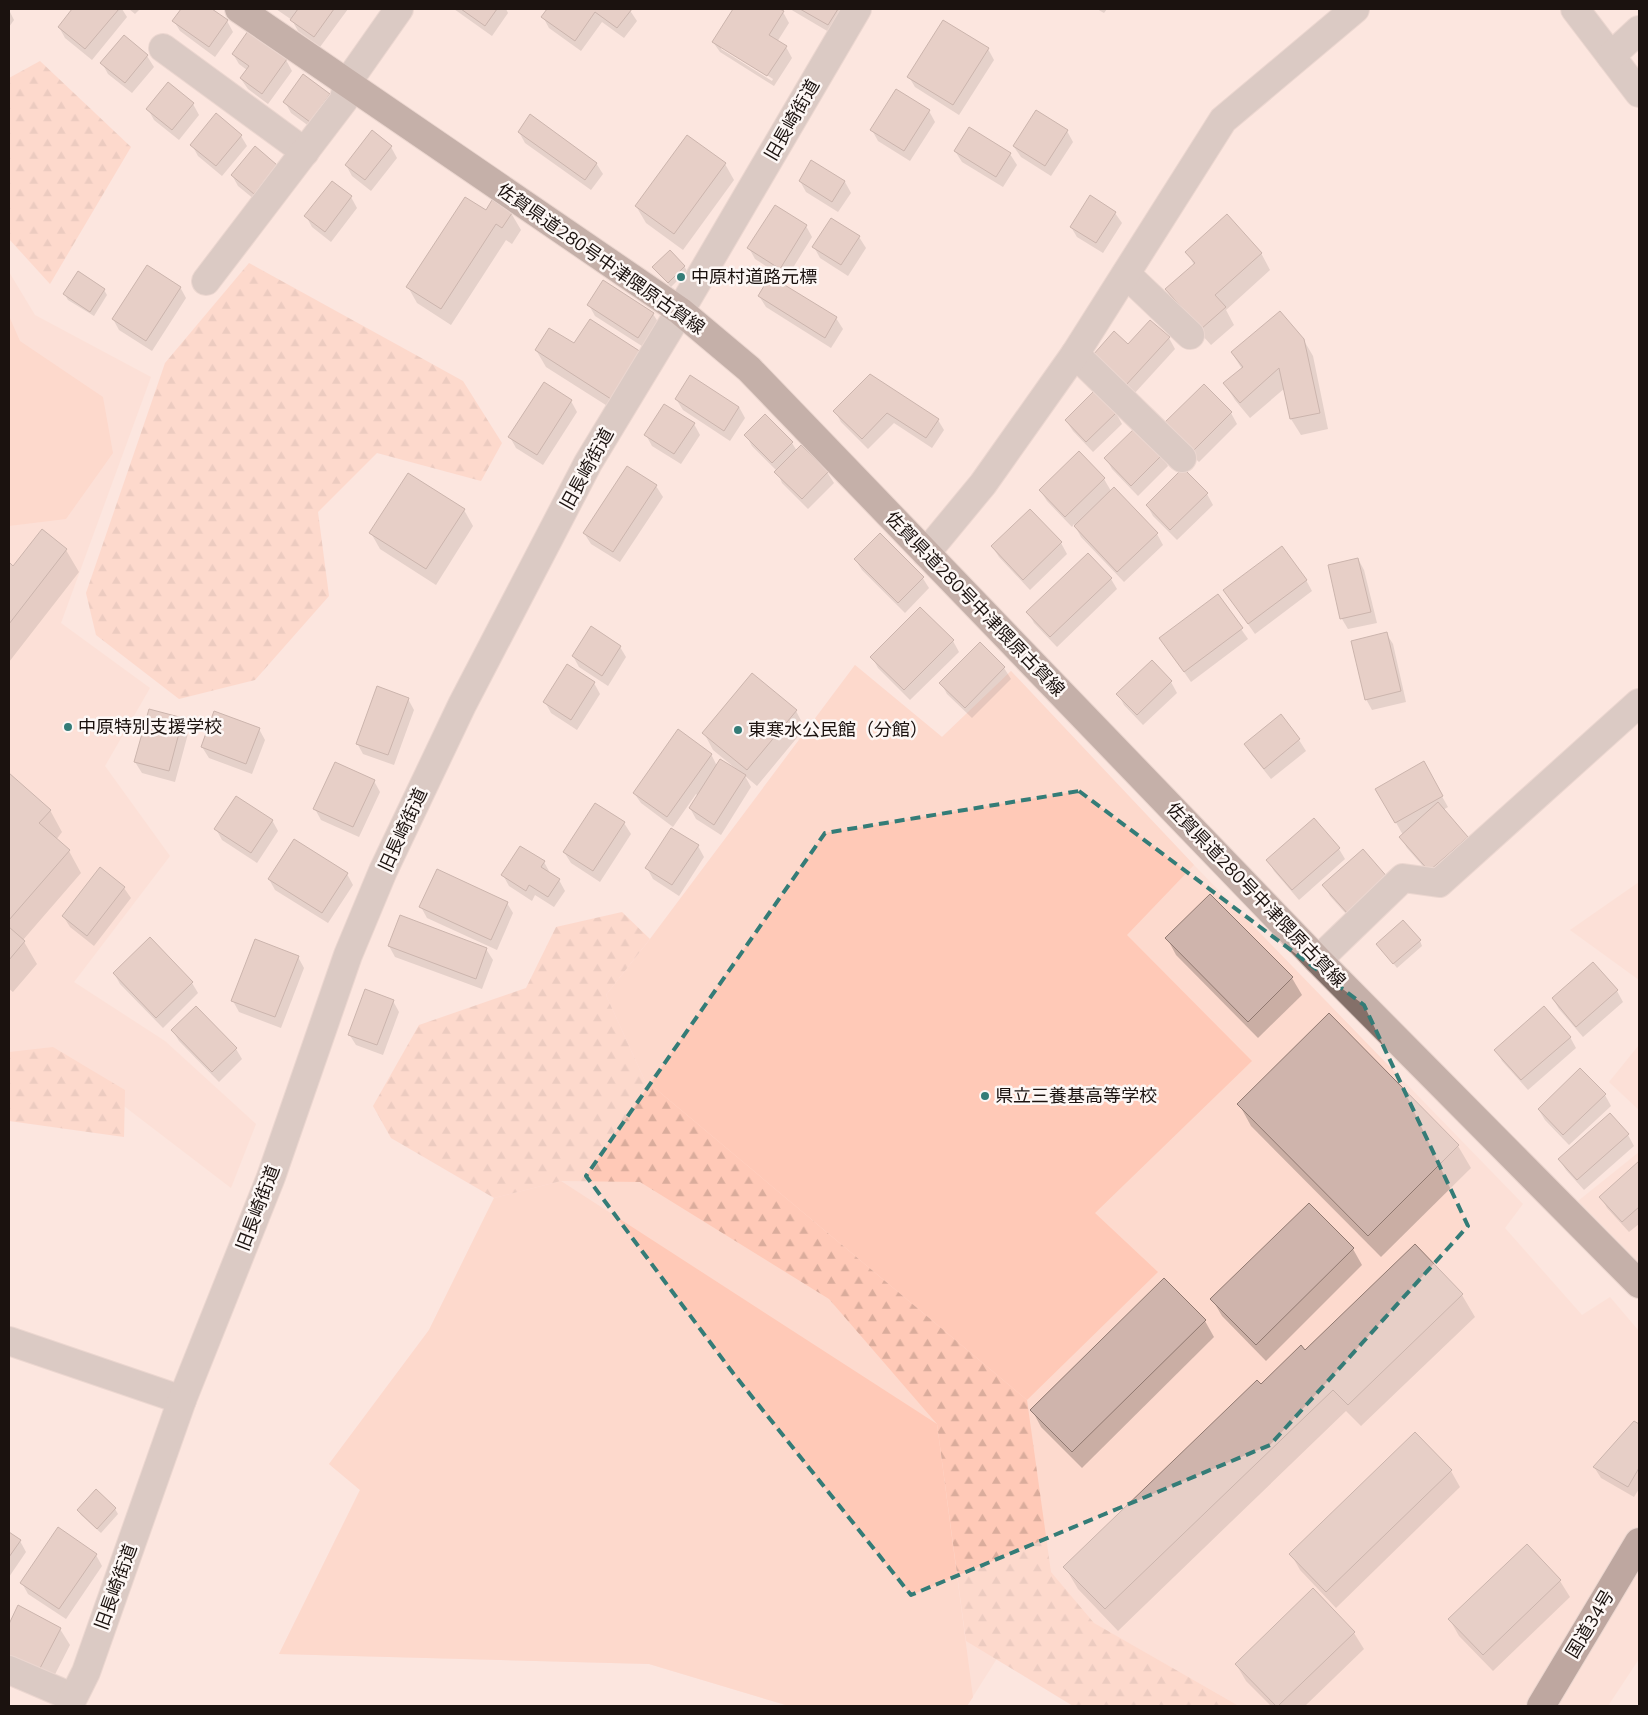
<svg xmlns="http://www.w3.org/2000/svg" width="1648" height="1715" viewBox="0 0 1648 1715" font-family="'Nunito Sans','Noto Sans JP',sans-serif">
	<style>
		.built { fill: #fddace }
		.green { fill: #ffc9b7 }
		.forest { fill: url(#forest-firs) }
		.shadow { fill: #0003; fill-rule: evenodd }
		.building { fill: #cfb4ac; stroke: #917971 }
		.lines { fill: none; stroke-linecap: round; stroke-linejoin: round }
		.minor-casing { stroke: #d8c4be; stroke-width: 30 }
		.major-casing { stroke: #d8c4be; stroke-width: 30 }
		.highway-casing { stroke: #d8c4be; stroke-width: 30 }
		.minor { stroke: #b4a8a4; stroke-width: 28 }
		.major { stroke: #847069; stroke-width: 28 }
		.highway { stroke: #735c54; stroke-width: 28 }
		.marked { fill: none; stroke: #347c77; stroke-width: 4; stroke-dasharray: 10 6; stroke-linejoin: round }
		.poi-dot { fill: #347c77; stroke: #fdf7f5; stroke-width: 2 }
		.labels { text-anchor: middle; stroke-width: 5; stroke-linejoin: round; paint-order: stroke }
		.street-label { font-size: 18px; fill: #1b120f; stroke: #fdf7f5 }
		.poi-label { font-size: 18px; fill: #1b120f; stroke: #fdf7f5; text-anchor: start }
	</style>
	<defs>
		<pattern id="forest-firs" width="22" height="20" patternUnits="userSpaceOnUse" patternTransform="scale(1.25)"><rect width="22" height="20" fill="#ffc9b7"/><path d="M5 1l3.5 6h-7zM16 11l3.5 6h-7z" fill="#daac9c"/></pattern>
	</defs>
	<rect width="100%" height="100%" fill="#fce6df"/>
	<g class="built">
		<polygon points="9,272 35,315 151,377 61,623 150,688 105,766 170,856 74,982 165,1041 256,1124 231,1188 103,1090 9,1076"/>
		<polygon points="855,665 942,737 1011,671 1194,865 1523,1204 1505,1228 1582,1315 1610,1297 1639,1331 1639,1659 1608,1706 1239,1706 1093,1623 1015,1630 967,1706 789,1706 649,1664 279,1654 360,1490 329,1464 429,1330 494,1198 606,995 650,939"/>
		<polygon points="1639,882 1639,980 1570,930"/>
		<polygon points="1639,1045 1639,1110 1609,1082"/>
		<polygon points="1639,1152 1639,1263 1578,1201"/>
	</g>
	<g class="green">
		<polygon points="9,316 20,341 103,397 113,453 66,519 9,526"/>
		<polygon points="855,665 942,737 1011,671 1194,865 1127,935 1252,1061 1095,1213 1158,1272 1027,1400 644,1079 606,995 650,939"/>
		<polygon points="561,1181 937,1424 973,1697 967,1706 789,1706 649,1664 279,1654 360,1490 329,1464 429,1330 494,1198"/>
	</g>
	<g class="forest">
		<polygon points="40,61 131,147 50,284 9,239 9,78"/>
		<polygon points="249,263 463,381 502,443 481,481 377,453 318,512 329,596 255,680 179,699 96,635 86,593 165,363"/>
		<polygon points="622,912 650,939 606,995 644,1079 1027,1400 1051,1572 1094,1623 1239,1706 1073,1706 966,1641 937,1424 829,1299 640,1182 561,1181 494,1198 391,1138 373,1106 419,1025 526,988 556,927"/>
		<polygon points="53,1047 125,1090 124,1137 9,1121 9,1052"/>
	</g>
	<g class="shadow">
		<polygon points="74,9 122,9 127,17 92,60 65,38 59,27"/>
		<polygon points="129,9 140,9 135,14"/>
		<polygon points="182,9 209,9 227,21 233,32 215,57 180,31 174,21"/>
		<polygon points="276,9 348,9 320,47 298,31 292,20"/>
		<polygon points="454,9 506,9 508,13 492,36"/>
		<polygon points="549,9 629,9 637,21 624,38 602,22 581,51 549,28 543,17"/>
		<path d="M734,9H777L783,12L789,23L777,42L786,47L792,58L774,86L720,52L713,42ZM721,46L773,79L772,81L721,49Z"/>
		<polygon points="790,9 850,9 834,35"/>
		<polygon points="1097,9 1107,9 1104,13"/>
		<polygon points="9,10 14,20 9,27"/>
		<polygon points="248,33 286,60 292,71 268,104 248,89 241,79 247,70 239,64 233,54"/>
		<polygon points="124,36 147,56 154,67 132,93 108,74 102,63"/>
		<polygon points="988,49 994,60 959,115 915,87 909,77"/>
		<polygon points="329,95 336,106 317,132 291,113 285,102"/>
		<polygon points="193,104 199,115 179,140 154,120 148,109"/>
		<polygon points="929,111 935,122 910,161 878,141 872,130"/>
		<polygon points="969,129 1010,154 1017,165 1003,187 962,162 955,151"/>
		<polygon points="1067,131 1073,142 1051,176 1021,157 1014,147"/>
		<polygon points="519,132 596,163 603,174 591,190 525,143"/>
		<polygon points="241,136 247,146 222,176 198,156 192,145"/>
		<polygon points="391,147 397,158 371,191 352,176 346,165"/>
		<polygon points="255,148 276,166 260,204 238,186 232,175"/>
		<polygon points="812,162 845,182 851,193 838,212 806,192 800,181"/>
		<polygon points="725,164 734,180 683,250 646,223 636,206"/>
		<polygon points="332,182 351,197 357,208 331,242 312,227 306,216"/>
		<polygon points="486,212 511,213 521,230 512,244 506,240 451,325 417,303 408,287"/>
		<polygon points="1115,213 1122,223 1103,253 1077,237 1071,227"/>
		<polygon points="806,226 812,237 786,279 755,259 749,248"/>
		<polygon points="859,237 866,248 848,276 820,258 814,247"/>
		<polygon points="1187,252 1261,253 1270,270 1226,310 1234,325 1211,345 1176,306 1167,290 1194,265"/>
		<polygon points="684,266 687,271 671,287 653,267"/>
		<polygon points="604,282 653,314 660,325 645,348 595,316 589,305"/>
		<polygon points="180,287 186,298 152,351 119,330 113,319"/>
		<polygon points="104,290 107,295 94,316 68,300 65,295"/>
		<polygon points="759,296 836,318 843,329 831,348 766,307"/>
		<polygon points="590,321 620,414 546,367 536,350 575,345"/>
		<polygon points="1169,338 1175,349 1133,395 1094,355 1128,345"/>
		<polygon points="1303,339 1313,356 1328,429 1301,435 1291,419 1285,388 1250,418 1235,400 1225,384 1242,369 1232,353"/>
		<polygon points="870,375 938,420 944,430 932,448 894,423 868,449 841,422 835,411"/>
		<polygon points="544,384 571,401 577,412 543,465 516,448 510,437"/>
		<polygon points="1204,386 1231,413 1237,424 1199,462 1171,435"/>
		<polygon points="676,399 739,407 745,418 730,441 683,410"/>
		<polygon points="1116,413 1122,424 1093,452 1073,431 1066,420"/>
		<polygon points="765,416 792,443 797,451 827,472 834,483 808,509 782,483 777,471 752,446 746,435"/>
		<polygon points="694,424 700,435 681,464 652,446 646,435"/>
		<polygon points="1079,453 1104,479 1111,491 1157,534 1163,545 1124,582 1081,537 1074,524 1072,527 1047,501 1040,490"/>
		<polygon points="1162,455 1168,466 1138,496 1112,469 1106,458"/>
		<polygon points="656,486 663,497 620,562 591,544 584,533"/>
		<polygon points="1207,494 1213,505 1177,540 1153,516 1147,505"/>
		<polygon points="464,510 473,526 436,585 380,549 371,533"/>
		<polygon points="1030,511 1061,543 1067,554 1030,590 999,557 992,546"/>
		<polygon points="42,531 66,550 79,572 9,662 9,564 14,567"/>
		<polygon points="855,559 922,577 929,588 905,613 862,570"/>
		<polygon points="1358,559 1364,570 1377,623 1348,629 1342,619 1329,566"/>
		<polygon points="1111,579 1117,589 1057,647 1034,623 1028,612"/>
		<polygon points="1306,580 1312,591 1255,634 1224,590"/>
		<polygon points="1218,596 1248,639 1191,682 1161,639"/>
		<polygon points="1386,633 1393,644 1406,702 1372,710 1366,699"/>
		<polygon points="953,641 959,652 910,700 878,668 872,657"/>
		<polygon points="980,644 1004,668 1011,679 972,718 947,694 941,683"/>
		<polygon points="620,647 626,657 608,686 579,667 573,656"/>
		<polygon points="1171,682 1177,693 1143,725 1124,705 1118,694"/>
		<polygon points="594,683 600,694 577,730 551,713 545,702"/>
		<polygon points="408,699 414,710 394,765 363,754 357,743"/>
		<polygon points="796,711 805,728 757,786 745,776 751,787 721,835 696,819 690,808 698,796 696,794 673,827 641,803 634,793 711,754 717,766 734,769 735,768 713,750 704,733"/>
		<polygon points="1281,716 1299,740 1306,751 1271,779 1252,755 1245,744"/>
		<polygon points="182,719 189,730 175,782 142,773 135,762"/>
		<polygon points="259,729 265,740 252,774 209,758 202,747"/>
		<polygon points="1423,763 1448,807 1443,810 1467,837 1473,848 1436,881 1407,848 1400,837 1403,835 1377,789"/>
		<polygon points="9,775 50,810 62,832 56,840 69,851 81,873 23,940 37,964 13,992 9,989"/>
		<polygon points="374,781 380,792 359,837 321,820 315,809"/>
		<polygon points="596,804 624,823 631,834 600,882 571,863 564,852"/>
		<polygon points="272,820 278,831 257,863 222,840 216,829"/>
		<polygon points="698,846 704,857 679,896 653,879 647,868"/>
		<polygon points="1339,849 1345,859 1299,900 1274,871 1268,860"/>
		<polygon points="544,862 550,873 559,880 565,891 554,907 535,895 532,901 509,886 503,875"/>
		<polygon points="347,874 353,885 328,923 275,890 269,879"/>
		<polygon points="1324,885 1395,891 1356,925 1330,896"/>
		<polygon points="124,888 131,898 94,946 70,927 63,916"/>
		<polygon points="1210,895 1292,978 1302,995 1258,1038 1176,955 1167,938"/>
		<polygon points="507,903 513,913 497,950 427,918 421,907"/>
		<polygon points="1420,941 1422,946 1397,968 1378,944"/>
		<polygon points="389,946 486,949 493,960 482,989 395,957"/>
		<polygon points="298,957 304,968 281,1028 239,1012 233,1001"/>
		<polygon points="114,973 192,983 198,993 163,1028 120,984"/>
		<polygon points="1617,991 1623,1002 1583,1037 1559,1009 1553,999"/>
		<polygon points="393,1001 399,1012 383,1055 356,1045 349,1034"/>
		<polygon points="1329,1015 1458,1146 1471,1168 1381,1257 1251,1126 1239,1104"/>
		<polygon points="173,1031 236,1049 242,1059 219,1082 179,1041"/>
		<polygon points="1570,1037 1576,1048 1528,1090 1502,1061 1496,1050"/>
		<polygon points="1605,1095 1611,1106 1569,1145 1545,1120 1539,1110"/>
		<polygon points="1628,1135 1634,1146 1584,1190 1566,1170 1559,1159"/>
		<polygon points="1639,1162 1639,1224 1629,1232 1607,1208 1601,1197"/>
		<polygon points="1353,1249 1362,1265 1266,1361 1222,1316 1212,1299"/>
		<polygon points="1462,1295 1475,1317 1361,1426 1346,1411 1118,1631 1078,1589 1065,1567 1261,1385 1305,1352"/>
		<polygon points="1205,1321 1214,1337 1082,1468 1041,1427 1032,1410"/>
		<polygon points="1634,1423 1639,1426 1639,1489 1634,1497 1601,1478 1594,1467"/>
		<polygon points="1451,1471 1460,1487 1336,1608 1300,1570 1291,1554"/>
		<polygon points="96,1491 115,1509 118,1514 101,1533 81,1515 78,1510"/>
		<polygon points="9,1533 20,1541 26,1552 9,1577"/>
		<polygon points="1527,1546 1560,1581 1570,1597 1493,1671 1459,1636 1450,1620"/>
		<polygon points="96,1555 102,1566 66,1619 28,1594 22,1583"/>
		<polygon points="19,1607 60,1629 70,1645 48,1688 9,1668 9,1627"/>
		<polygon points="1354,1633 1364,1649 1305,1706 1271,1706 1246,1681 1236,1664"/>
	</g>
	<g class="building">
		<polygon points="72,9 119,9 85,49 58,27"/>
		<polygon points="181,9 212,9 228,20 209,47 172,21"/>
		<polygon points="298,9 334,9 314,37 290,20"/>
		<polygon points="461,9 497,9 485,26"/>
		<polygon points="547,9 632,9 617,28 595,12 575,41 541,17"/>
		<polygon points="733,9 780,9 784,11 769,35 787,46 767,76 712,42"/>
		<polygon points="800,9 838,9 828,25"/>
		<polygon points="943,20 989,48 953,105 907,77"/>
		<polygon points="248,31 287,59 262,94 240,78 249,66 232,54"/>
		<polygon points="124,35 148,55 125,83 100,63"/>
		<polygon points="303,74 330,94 310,122 283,102"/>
		<polygon points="168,82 194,103 172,130 146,109"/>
		<polygon points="896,89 930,110 904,151 870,130"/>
		<polygon points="1036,110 1068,130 1045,166 1013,146"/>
		<polygon points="216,113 242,135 216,166 190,145"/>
		<polygon points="530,114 597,163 585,180 518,132"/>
		<polygon points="969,127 1011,153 996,177 954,151"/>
		<polygon points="372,130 392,146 365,180 345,165"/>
		<polygon points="687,135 726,163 674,234 635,206"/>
		<polygon points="255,146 277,165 254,194 231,175"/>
		<polygon points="811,160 845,181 832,202 799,181"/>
		<polygon points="332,181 352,196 325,232 304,216"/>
		<polygon points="1090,195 1116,212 1096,243 1070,227"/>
		<polygon points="465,197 486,210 492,200 512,213 502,228 496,224 441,309 406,287"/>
		<polygon points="775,205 807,225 780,269 747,248"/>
		<polygon points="1227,214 1262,253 1215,295 1226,307 1201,329 1165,289 1195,263 1185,252"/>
		<polygon points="831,218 860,236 841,265 812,247"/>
		<polygon points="670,250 685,266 668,283 652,267"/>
		<polygon points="147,265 181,287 146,341 112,319"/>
		<polygon points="78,271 105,289 90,312 63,294"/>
		<polygon points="770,276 837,317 825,338 758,296"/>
		<polygon points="603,280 654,313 638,338 587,305"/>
		<polygon points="1280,311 1304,339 1320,413 1290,419 1279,368 1240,403 1223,383 1243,367 1231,352"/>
		<polygon points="590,319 641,352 611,399 535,350 549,328 574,343"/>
		<polygon points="1150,320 1170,337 1126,385 1093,355 1114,331 1128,344"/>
		<polygon points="870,374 939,419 926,438 887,413 862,439 833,411"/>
		<polygon points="690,375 739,407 724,431 675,399"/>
		<polygon points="544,382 572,400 537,455 508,437"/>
		<polygon points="1204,384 1232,412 1192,452 1163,424"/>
		<polygon points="1095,390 1117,412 1086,442 1065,420"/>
		<polygon points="664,404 695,423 674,454 644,435"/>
		<polygon points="765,414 793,442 772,463 744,435"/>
		<polygon points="1136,427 1163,454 1131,486 1104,458"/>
		<polygon points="801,445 828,472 802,499 774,472"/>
		<polygon points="1079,451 1105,478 1065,517 1039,490"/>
		<polygon points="627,466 657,485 613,552 583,533"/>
		<polygon points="1183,468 1208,493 1170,530 1146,505"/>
		<polygon points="408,473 465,509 426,569 369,533"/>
		<polygon points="1114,487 1158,533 1117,572 1074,526"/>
		<polygon points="1030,509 1062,542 1023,580 991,546"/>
		<polygon points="42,529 67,549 9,624 9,562 13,566"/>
		<polygon points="880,533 924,577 898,603 854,559"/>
		<polygon points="1282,546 1307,580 1248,624 1223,590"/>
		<polygon points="1088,553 1112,578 1050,637 1026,612"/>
		<polygon points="1358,558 1371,612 1340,619 1328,565"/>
		<polygon points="1218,594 1243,628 1184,672 1159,638"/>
		<polygon points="920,607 954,640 904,690 870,657"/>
		<polygon points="591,626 621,646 602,676 572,656"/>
		<polygon points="1387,632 1401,691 1365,700 1351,641"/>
		<polygon points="980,642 1005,667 965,708 939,683"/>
		<polygon points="1152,660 1172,681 1137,715 1116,694"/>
		<polygon points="567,664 595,682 571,720 543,702"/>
		<polygon points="752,673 797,710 747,770 702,733"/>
		<polygon points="377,686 409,698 388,755 356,744"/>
		<polygon points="149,709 183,718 169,771 134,762"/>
		<polygon points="214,711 260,728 246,764 201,747"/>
		<polygon points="1281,714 1300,739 1264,769 1244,744"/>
		<polygon points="678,729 712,754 667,817 633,793"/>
		<polygon points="720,759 746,775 714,825 689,808"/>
		<polygon points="1424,761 1443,796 1395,823 1375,789"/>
		<polygon points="335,762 375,780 353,827 313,809"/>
		<polygon points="9,773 51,810 39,823 70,850 9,920"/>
		<polygon points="236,796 273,820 251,853 214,829"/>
		<polygon points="1438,802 1468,837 1429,871 1399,837"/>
		<polygon points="595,803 625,822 593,871 563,852"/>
		<polygon points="1314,818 1340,848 1292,890 1266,860"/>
		<polygon points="671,828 699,845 672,885 645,868"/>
		<polygon points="294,839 348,873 322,913 268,879"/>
		<polygon points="520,846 545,861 541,867 560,879 548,897 529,885 526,891 501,875"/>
		<polygon points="1363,849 1389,879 1349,915 1322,885"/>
		<polygon points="100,867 125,887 87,936 62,916"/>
		<polygon points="437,869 508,902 491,940 419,907"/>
		<polygon points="1210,894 1293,977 1248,1022 1165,938"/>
		<polygon points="400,915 487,948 476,979 388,946"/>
		<polygon points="1403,920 1421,940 1393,964 1376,944"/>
		<polygon points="9,927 25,941 9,960"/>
		<polygon points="150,937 193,982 156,1018 113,973"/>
		<polygon points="255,939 299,956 275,1017 231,1001"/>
		<polygon points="1593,962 1618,990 1576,1027 1552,998"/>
		<polygon points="365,989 394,1000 377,1045 348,1035"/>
		<polygon points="196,1006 237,1048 212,1072 171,1030"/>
		<polygon points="1544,1006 1571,1037 1521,1080 1494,1050"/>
		<polygon points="1329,1013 1459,1145 1368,1236 1237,1104"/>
		<polygon points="1580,1068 1606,1094 1563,1135 1538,1109"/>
		<polygon points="1610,1113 1629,1134 1577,1180 1558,1159"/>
		<polygon points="1639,1161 1639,1207 1622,1222 1599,1197"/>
		<polygon points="1309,1203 1354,1248 1256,1345 1210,1299"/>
		<polygon points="1415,1244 1463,1294 1348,1405 1333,1390 1105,1609 1063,1567 1257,1380 1261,1384 1301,1345 1305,1350"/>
		<polygon points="1164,1278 1206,1320 1072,1452 1030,1410"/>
		<polygon points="1634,1421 1639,1424 1639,1468 1628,1487 1593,1467"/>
		<polygon points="1415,1432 1452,1470 1326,1592 1289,1554"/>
		<polygon points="96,1489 116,1508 97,1529 77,1510"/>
		<polygon points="58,1527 97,1554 59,1609 20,1583"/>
		<polygon points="9,1532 21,1540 9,1557"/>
		<polygon points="1527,1544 1561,1580 1483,1655 1448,1619"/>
		<polygon points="1313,1588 1355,1632 1278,1706 1276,1706 1235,1664"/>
		<polygon points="18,1605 61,1628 38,1672 9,1657 9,1624"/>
	</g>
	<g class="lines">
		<defs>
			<g id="minor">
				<polyline points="1575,9 1639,93"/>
				<polyline points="163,48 305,152"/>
				<polyline points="1611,56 1639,30"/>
				<polyline points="1126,274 1190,335"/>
				<polyline points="206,281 344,100 347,83 399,9"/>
				<polyline points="1075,354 1182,458"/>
				<polyline points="926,553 983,484 1075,354 1223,120 1355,9"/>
				<polyline points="1318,960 1403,878 1439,883 1639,703"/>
				<polyline points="9,1341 182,1400"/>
				<polyline points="9,1670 72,1697"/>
				<polyline points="69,1706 86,1672 182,1400 271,1177 348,955 383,871 462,705 588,463 680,311 857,9"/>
			</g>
			<polyline id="major" points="239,9 680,311 749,369 1318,960 1639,1284"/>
			<polyline id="highway" points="1541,1706 1639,1542"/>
		</defs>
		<use href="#minor" class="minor-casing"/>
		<use href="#major" class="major-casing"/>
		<use href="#highway" class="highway-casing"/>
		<use href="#minor" class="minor"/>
		<use href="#major" class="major"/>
		<use href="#highway" class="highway"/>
	</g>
	<path d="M0 0H1648V1715H0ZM1079,791L1364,1005L1468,1226L1270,1445L911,1595L733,1373L586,1176L825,833Z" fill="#fce6df" fill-opacity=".55" fill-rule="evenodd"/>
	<path class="marked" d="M1079,791L1364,1005L1468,1226L1270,1445L911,1595L733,1373L586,1176L825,833Z"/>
	<g class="poi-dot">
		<circle cx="681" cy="277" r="5"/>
		<circle cx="68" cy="727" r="5"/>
		<circle cx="738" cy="730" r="5"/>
		<circle cx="985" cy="1096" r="5"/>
	</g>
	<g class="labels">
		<g class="street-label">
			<text transform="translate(792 120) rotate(-60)" y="6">旧長崎街道</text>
			<text transform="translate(601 259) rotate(35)" y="6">佐賀県道280号中津隈原古賀線</text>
			<text transform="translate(587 469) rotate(-61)" y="6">旧長崎街道</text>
			<text transform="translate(975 604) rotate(46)" y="6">佐賀県道280号中津隈原古賀線</text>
			<text transform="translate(403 830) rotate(-65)" y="6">旧長崎街道</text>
			<text transform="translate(1256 895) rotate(46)" y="6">佐賀県道280号中津隈原古賀線</text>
			<text transform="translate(258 1208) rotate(-69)" y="6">旧長崎街道</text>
			<text transform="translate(116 1587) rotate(-70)" y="6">旧長崎街道</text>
			<text transform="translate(1590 1624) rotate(-59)" y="6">国道34号</text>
		</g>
		<g class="poi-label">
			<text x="691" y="283">中原村道路元標</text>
			<text x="78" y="733">中原特別支援学校</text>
			<text x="748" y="736">東寒水公民館（分館）</text>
			<text x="995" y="1102">県立三養基高等学校</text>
		</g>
	</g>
	<rect width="1648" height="1715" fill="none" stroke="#1b120f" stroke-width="20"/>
</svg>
